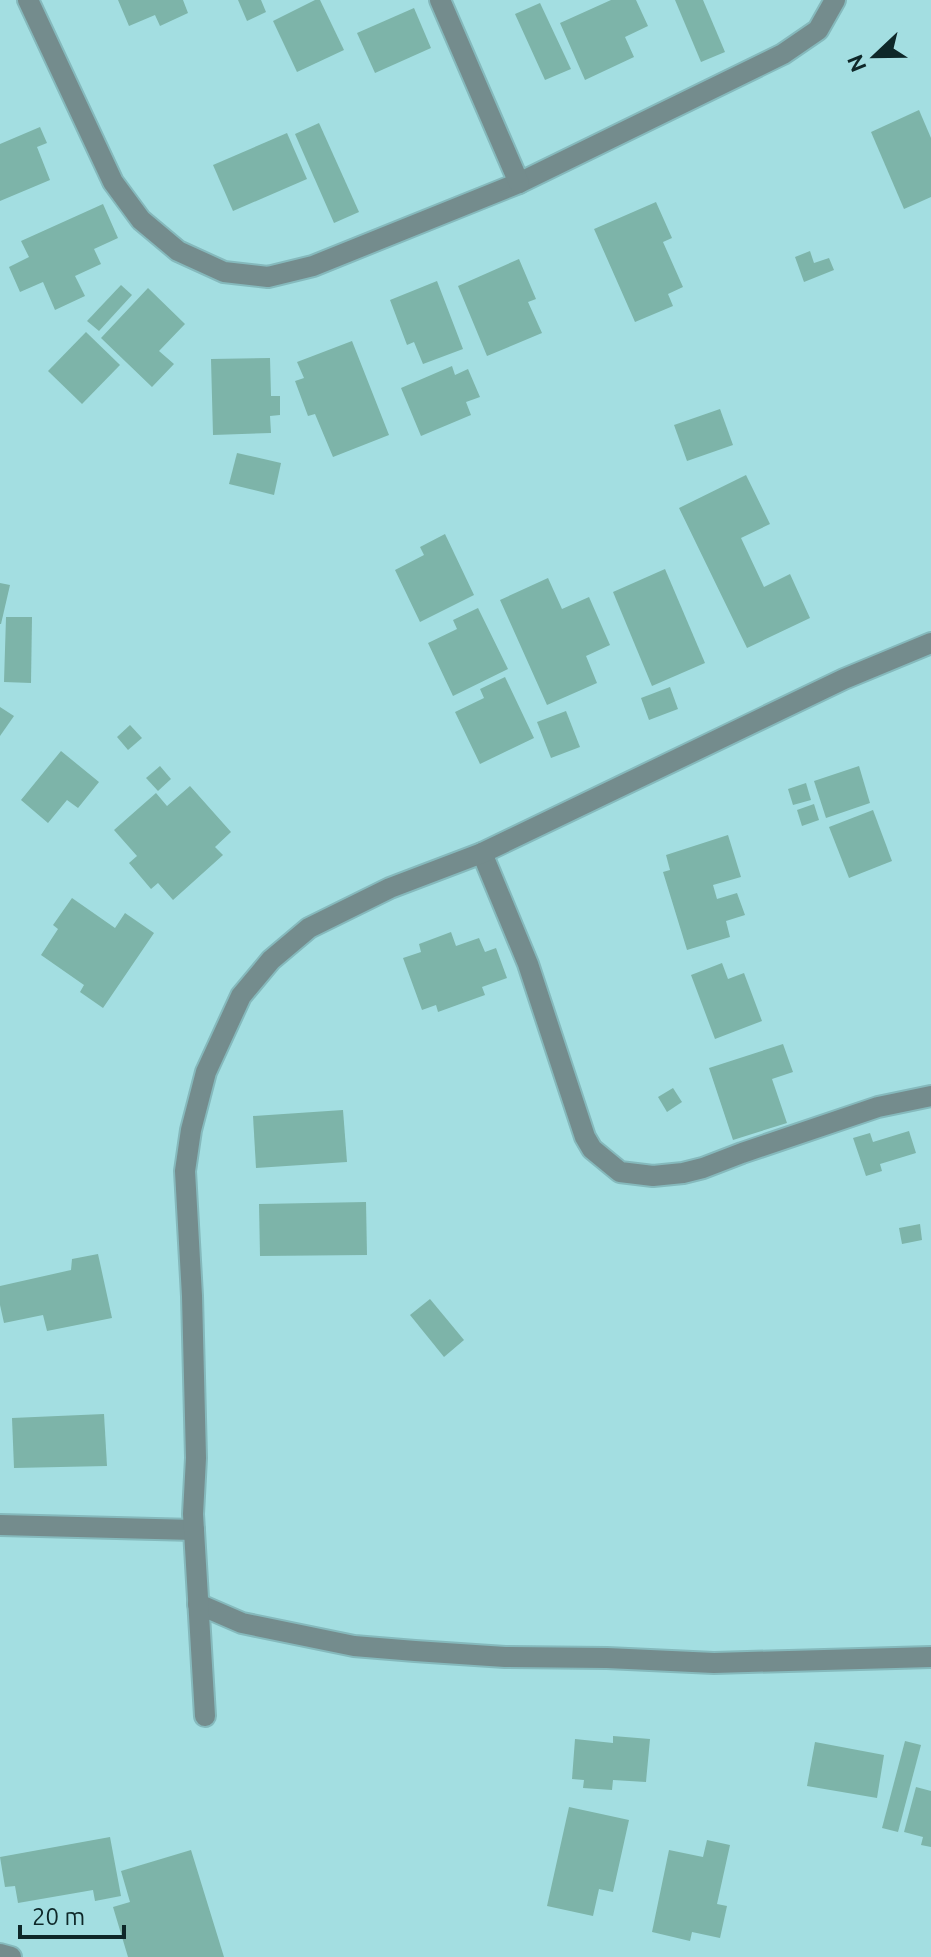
<svg xmlns="http://www.w3.org/2000/svg" width="931" height="1957" viewBox="0 0 931 1957" font-family="Ubuntu,sans-serif">
	<style>
		.building { fill: #7db4a9 }
		.lines { fill: none; stroke-linecap: round; stroke-linejoin: round }
		.minor-casing { stroke: #85b9bc; stroke-width: 24 }
		.minor { stroke: #748c8d; stroke-width: 20 }
	</style>
	<rect width="100%" height="100%" fill="#a3dee1"/>
	<g class="building">
		<polygon points="118,0 183,0 188,13 160,26 155,15 129,26"/>
		<polygon points="238,0 261,0 266,12 247,21"/>
		<polygon points="315,0 320,0 344,50 297,72 273,21"/>
		<polygon points="611,0 636,0 648,26 625,37 634,57 585,80 560,23"/>
		<polygon points="675,0 703,0 725,52 701,62"/>
		<polygon points="540,3 571,69 545,80 515,14"/>
		<polygon points="414,8 431,48 375,73 357,33"/>
		<polygon points="919,110 931,138 931,197 904,209 871,132"/>
		<polygon points="319,123 359,212 334,223 295,134"/>
		<polygon points="40,127 47,143 37,147 50,180 0,201 0,144"/>
		<polygon points="287,133 307,179 233,211 213,165"/>
		<polygon points="656,202 672,238 663,242 683,287 668,294 673,306 635,322 594,229"/>
		<polygon points="103,204 118,238 94,249 101,264 75,276 85,296 55,310 43,282 20,292 9,267 29,257 21,241"/>
		<polygon points="810,251 814,263 829,258 834,270 804,282 795,257"/>
		<polygon points="519,259 536,299 528,302 542,333 487,356 458,286"/>
		<polygon points="437,281 463,349 423,364 414,342 407,345 390,300"/>
		<polygon points="121,285 132,295 99,331 87,321"/>
		<polygon points="148,288 185,324 159,351 174,364 152,387 101,338"/>
		<polygon points="86,332 120,365 82,404 48,371"/>
		<polygon points="352,341 389,435 333,457 315,414 308,416 295,381 304,378 297,362"/>
		<polygon points="270,358 271,396 280,396 280,415 270,416 271,433 213,435 211,359"/>
		<polygon points="452,366 455,375 468,369 480,397 466,402 471,415 421,436 401,388"/>
		<polygon points="720,409 733,445 687,461 674,425"/>
		<polygon points="237,453 281,463 274,495 229,484"/>
		<polygon points="746,475 770,524 741,538 764,587 790,574 810,618 747,648 679,508"/>
		<polygon points="445,534 474,595 420,622 395,570 424,555 420,547"/>
		<polygon points="665,569 705,663 652,686 613,592"/>
		<polygon points="548,578 562,609 589,597 610,645 586,656 597,683 547,705 500,600"/>
		<polygon points="0,583 10,585 1,624 0,624"/>
		<polygon points="478,608 508,669 453,696 428,643 457,629 453,620"/>
		<polygon points="6,617 32,617 31,683 4,682"/>
		<polygon points="505,677 534,738 480,764 455,712 484,698 480,689"/>
		<polygon points="670,687 678,709 649,720 641,698"/>
		<polygon points="0,707 14,716 0,736"/>
		<polygon points="566,711 580,747 551,758 537,722"/>
		<polygon points="130,725 142,738 128,750 117,737"/>
		<polygon points="61,751 99,782 78,808 67,800 48,823 21,800"/>
		<polygon points="160,766 171,779 158,791 146,778"/>
		<polygon points="859,766 870,803 826,818 814,781"/>
		<polygon points="806,783 811,800 793,805 788,789"/>
		<polygon points="190,786 231,832 215,847 223,855 173,900 158,883 151,889 129,863 137,856 114,830 156,793 167,806"/>
		<polygon points="814,804 819,820 802,826 797,810"/>
		<polygon points="873,810 892,861 849,878 829,827"/>
		<polygon points="728,835 741,877 713,885 717,899 737,893 745,915 726,921 730,937 687,950 663,872 670,870 666,855"/>
		<polygon points="72,898 115,928 125,913 154,933 103,1008 80,992 84,985 41,955 58,929 53,925"/>
		<polygon points="451,932 456,946 479,938 485,952 496,948 507,978 482,987 485,995 438,1012 436,1005 422,1010 403,958 421,952 419,944"/>
		<polygon points="722,963 728,979 744,973 762,1021 715,1039 691,975"/>
		<polygon points="783,1044 793,1072 772,1079 787,1123 733,1140 709,1068"/>
		<polygon points="673,1088 682,1102 667,1112 658,1097"/>
		<polygon points="343,1110 347,1162 256,1168 253,1116"/>
		<polygon points="909,1131 916,1153 880,1164 882,1171 866,1176 853,1138 870,1133 873,1142"/>
		<polygon points="366,1202 367,1255 260,1256 259,1204"/>
		<polygon points="920,1224 922,1240 902,1244 899,1228"/>
		<polygon points="98,1254 112,1318 47,1331 43,1315 4,1323 0,1305 0,1286 71,1270 72,1259"/>
		<polygon points="430,1299 464,1340 444,1357 410,1315"/>
		<polygon points="104,1414 107,1466 14,1468 12,1418"/>
		<polygon points="613,1736 650,1739 646,1782 613,1780 612,1790 583,1788 584,1780 572,1779 575,1739 613,1743"/>
		<polygon points="905,1741 921,1745 898,1832 882,1828"/>
		<polygon points="815,1742 884,1755 877,1798 807,1786"/>
		<polygon points="916,1787 931,1791 931,1847 921,1845 923,1837 904,1832"/>
		<polygon points="569,1807 629,1820 613,1892 599,1889 593,1916 547,1906"/>
		<polygon points="110,1837 121,1896 95,1901 93,1890 18,1903 15,1886 5,1887 0,1857"/>
		<polygon points="707,1840 730,1845 717,1904 727,1906 720,1938 692,1932 690,1941 652,1932 669,1850 703,1857"/>
		<polygon points="191,1850 224,1957 128,1957 113,1907 130,1902 121,1871"/>
	</g>
	<g class="lines">
		<defs>
			<g id="minor">
				<polyline points="28,0 113,182 141,220 178,251 224,272 268,277 313,266 519,183 783,54 818,30 835,0"/>
				<polyline points="440,0 519,183"/>
				<polyline points="482,853 528,964 585,1137 592,1149 620,1172 653,1176 683,1173 703,1168 742,1153 878,1107 931,1096"/>
				<polyline points="0,1525 194,1530"/>
				<polyline points="198,1604 242,1623 354,1646 415,1651 505,1657 607,1658 714,1663 931,1657"/>
				<polyline points="205,1716 193,1514 196,1458 192,1296 185,1171 191,1130 206,1072 241,996 271,960 309,928 390,888 482,853 844,679 931,643"/>
				<polyline points="0,1954 11,1957"/>
			</g>
		</defs>
		<use href="#minor" class="minor-casing"/>
		<use href="#minor" class="minor"/>
	</g>
	<g transform="translate(875 56) rotate(248)" stroke="#a3dee1" stroke-width="6" paint-order="stroke">
	<path d="M0-6L14 30L0 20L-14 30Z" fill="#0e2728"/>
	<text y="-12" font-size="22" font-weight="bold" text-anchor="middle" fill="#0e2728">N</text>
	</g>
	<path d="M20 1925v12h104v-12" fill="none" stroke="#0e2728" stroke-width="4"/>
	<text x="32" y="1925" font-size="24" fill="#0e2728" stroke="#a3dee1" stroke-width="6" paint-order="stroke">20 m</text>
</svg>
